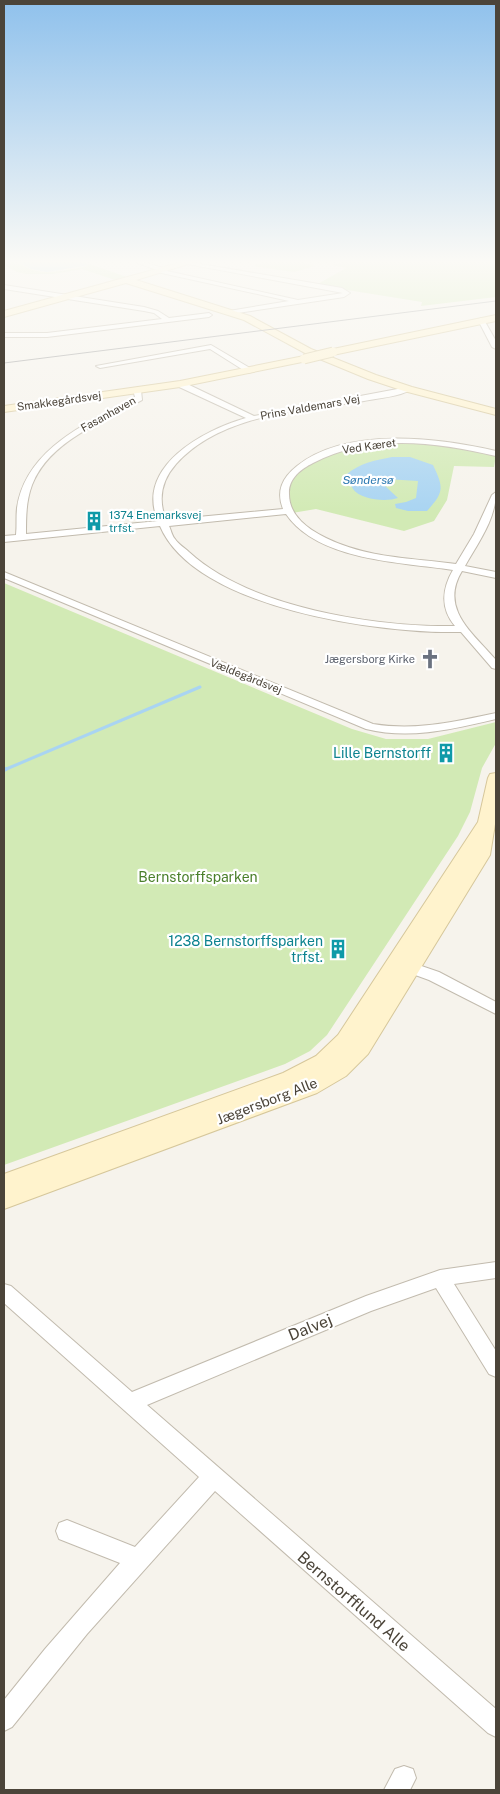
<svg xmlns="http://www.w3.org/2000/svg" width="500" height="1794" viewBox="0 0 500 1794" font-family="'Public Sans',sans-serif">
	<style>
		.green { fill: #d2eab5 }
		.water { fill: #a9d4f2 }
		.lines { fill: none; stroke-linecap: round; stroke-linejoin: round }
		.stream-far1 { stroke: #a9d4f2; stroke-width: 3 }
		.stream { stroke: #a9d4f2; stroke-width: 4 }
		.street-casing { stroke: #c2bbae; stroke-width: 2 }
		.secondary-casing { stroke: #d6c79b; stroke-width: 2 }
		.street { fill: #fff; fill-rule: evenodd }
		.secondary { fill: #fff3cd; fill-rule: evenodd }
		.tram { stroke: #9a9a9a; stroke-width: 1 }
		.secondary-bridge-casing { stroke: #d6c79b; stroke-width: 11; stroke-linecap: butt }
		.secondary-bridge { stroke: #fff3cd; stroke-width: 9 }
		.labels { text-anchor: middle; stroke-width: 4.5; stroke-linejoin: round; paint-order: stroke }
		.far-street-label { font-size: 11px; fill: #4b4439; stroke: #fff }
		.far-culture-label { font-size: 11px; fill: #0d838f; stroke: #fff; text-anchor: start }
		.far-worship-label { font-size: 11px; fill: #5b616d; stroke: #fff; text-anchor: end }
		.far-water-label { font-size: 12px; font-style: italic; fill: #2e7ab2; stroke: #fff }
		.culture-label { font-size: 14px; fill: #0d838f; stroke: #fff; text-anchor: end }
		.park-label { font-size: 14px; fill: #4a7f2a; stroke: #fff }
		.street-label { font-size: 14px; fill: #4b4439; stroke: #fff }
		.near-street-label { font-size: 16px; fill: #4b4439; stroke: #fff }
	</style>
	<rect width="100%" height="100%" fill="#f6f3ec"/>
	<g class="green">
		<path d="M4,262C22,262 22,267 37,271C53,274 73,269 88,266L81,262H84L127,277L115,280L82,269L53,274H26L17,272L4,265Z"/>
		<polygon points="266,262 300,262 315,266 294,272 253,266"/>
		<polygon points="343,262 496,262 496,297 421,306 422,302 316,285 346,268 332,265"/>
		<path d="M407,442C437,444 467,448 496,455L494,467L454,466L447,500L434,521L404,531L316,509L292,513C291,508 288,503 287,498C282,452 377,445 407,442Z"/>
		<polygon points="4,583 352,729 386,739 428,739 496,722 496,743 482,768 470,812 458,836 327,1035 310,1051 285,1064 4,1165"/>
	</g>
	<g class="water">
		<polygon points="18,262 81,262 89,265 47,272 31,269"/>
		<path d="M392,457H410L433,465C444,488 444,492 427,511H408L396,508L395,504L406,502L416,498L418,481L386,479L384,485L398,498C386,502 361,500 353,489C350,485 349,479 347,474C360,463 376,460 392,457Z"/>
	</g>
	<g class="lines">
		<polyline class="stream-far1" points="4,770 200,687"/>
		<polyline class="stream" points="4,770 6,769"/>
		<defs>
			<g id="street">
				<polygon points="135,262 144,262 166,269 167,271 298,300 343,293 182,263 189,262 342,288 350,293 344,297 231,314 228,312 229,311 289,301 157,272 157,270"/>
				<polygon points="4,285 144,307 158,311 169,318 209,313 212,315 209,317 47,337 4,337 4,333 47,333 162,319 154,313 144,311 4,289"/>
				<polygon points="481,318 484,320 496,341 496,349 492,347 478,320"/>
				<polygon points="211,345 255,371 248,373 210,349 100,368 96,366"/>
				<path d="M177,382H183L254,416L408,387L412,389C400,397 378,398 364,401C302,411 222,413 176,464C161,481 158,500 166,520L283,509C276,491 282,478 297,466C347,426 438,438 496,451V456C436,442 370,433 313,463C301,469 288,479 289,494C289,516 308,529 326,538C366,558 413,558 456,564L474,534L492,495L496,492C496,519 478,543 465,566L496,572V578L462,571C439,609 473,633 496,660V669L492,668L461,632C381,634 195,609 160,526L4,542V536L16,535C17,526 16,517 17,508C26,448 88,423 135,397L133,390L137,388L141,390L142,400C104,421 49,441 32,485C26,501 26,517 26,534L158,521C135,467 203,430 246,418L177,386ZM286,514C318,561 401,562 453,570C442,589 440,608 455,626C375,627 250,608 189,552C185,548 178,544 175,539C172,536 171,530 169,526Z"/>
				<path d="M4,572L373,724C415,731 454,722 496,713V719C453,729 410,740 366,729L4,578Z"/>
				<polygon points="401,959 439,972 496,1002 496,1014 429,980 396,968 394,964 396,960"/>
				<polygon points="496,1262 496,1278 454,1284 496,1351 496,1377 489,1374 436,1288 371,1311 147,1405 496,1709 496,1737 488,1733 215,1491 87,1634 12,1727 4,1731 4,1700 45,1649 120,1563 59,1539 56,1531 59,1523 67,1520 135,1547 199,1477 4,1303 4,1284 11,1286 132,1392 366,1296 440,1270"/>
				<polygon points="404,1766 413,1769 416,1778 410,1790 384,1790 395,1769"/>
			</g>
			<g id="secondary">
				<polygon points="182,262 195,262 136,280 250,316 311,349 376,375 412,387 496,409 496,415 404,391 368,379 305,353 244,320 126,283 4,317 4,311"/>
				<polygon points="496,315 496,321 333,355 328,352 333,349"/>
				<polygon points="304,356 309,359 307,361 180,387 4,412 4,406 180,381"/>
				<polygon points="496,773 496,818 490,855 368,1054 346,1076 317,1093 4,1209 4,1174 283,1073 316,1056 338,1035 478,822 488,778 490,774"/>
			</g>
		</defs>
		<use href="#street" class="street-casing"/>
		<use href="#secondary" class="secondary-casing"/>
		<use href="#street" class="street"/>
		<use href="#secondary" class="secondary"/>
		<polyline class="tram" points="4,363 496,301"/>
		<defs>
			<polyline id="secondary-bridge" points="304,359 333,352"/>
		</defs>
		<use href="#secondary-bridge" class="secondary-bridge-casing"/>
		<use href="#secondary-bridge" class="secondary-bridge"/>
	</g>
	<linearGradient id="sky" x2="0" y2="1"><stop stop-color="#8fc1ec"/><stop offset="0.51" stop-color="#fbfaf6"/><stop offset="1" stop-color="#fbfaf6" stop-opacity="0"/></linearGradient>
	<rect width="500" height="513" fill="url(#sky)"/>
	<defs>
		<symbol id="building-bare" viewBox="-9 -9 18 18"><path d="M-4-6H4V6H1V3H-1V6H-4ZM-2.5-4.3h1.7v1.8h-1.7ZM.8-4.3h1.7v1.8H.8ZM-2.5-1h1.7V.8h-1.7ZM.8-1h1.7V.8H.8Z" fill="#0f9aa8" stroke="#fff" stroke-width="2.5" paint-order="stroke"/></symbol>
		<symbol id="church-bare" viewBox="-9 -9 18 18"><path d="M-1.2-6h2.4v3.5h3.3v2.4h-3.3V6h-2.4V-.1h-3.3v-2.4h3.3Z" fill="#6b7280" stroke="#fff" stroke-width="2.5" paint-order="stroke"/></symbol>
	</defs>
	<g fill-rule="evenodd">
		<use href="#building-bare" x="80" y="507" width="28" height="28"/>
		<use href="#church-bare" x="416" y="645" width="28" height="28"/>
		<use href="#building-bare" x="432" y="739" width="28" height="28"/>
		<use href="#building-bare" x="324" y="935" width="28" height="28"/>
	</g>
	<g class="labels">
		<g class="far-street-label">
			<text transform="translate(59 401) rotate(-8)" y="4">Smakkegårdsvej</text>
			<text transform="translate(310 407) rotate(-10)" y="4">Prins Valdemars Vej</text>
			<text transform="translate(108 414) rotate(-29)" y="4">Fasanhaven</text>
			<text transform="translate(369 446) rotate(-8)" y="4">Ved Kæret</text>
			<text transform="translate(246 676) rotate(22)" y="4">Vældegårdsvej</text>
		</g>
		<g class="far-culture-label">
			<text x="109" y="519">1374 Enemarksvej<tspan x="109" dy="13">trfst.</tspan></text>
		</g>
		<g class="far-worship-label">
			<text x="415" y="663">Jægersborg Kirke</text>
		</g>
		<g class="far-water-label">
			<text x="368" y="484">Søndersø</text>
		</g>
		<g class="culture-label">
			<text x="431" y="758">Lille Bernstorff</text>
			<text x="323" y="946">1238 Bernstorffsparken<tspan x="323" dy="16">trfst.</tspan></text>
		</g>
		<g class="park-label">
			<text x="198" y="882">Bernstorffsparken</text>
		</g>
		<g class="street-label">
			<text transform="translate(267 1101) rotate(-21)" y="5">Jægersborg Alle</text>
		</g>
		<g class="near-street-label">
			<text transform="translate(310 1327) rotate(-22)" y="6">Dalvej</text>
			<text transform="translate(354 1601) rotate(41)" y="6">Bernstorfflund Alle</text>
		</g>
	</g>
	<rect width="500" height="1794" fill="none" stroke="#4b4439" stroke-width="10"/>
</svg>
